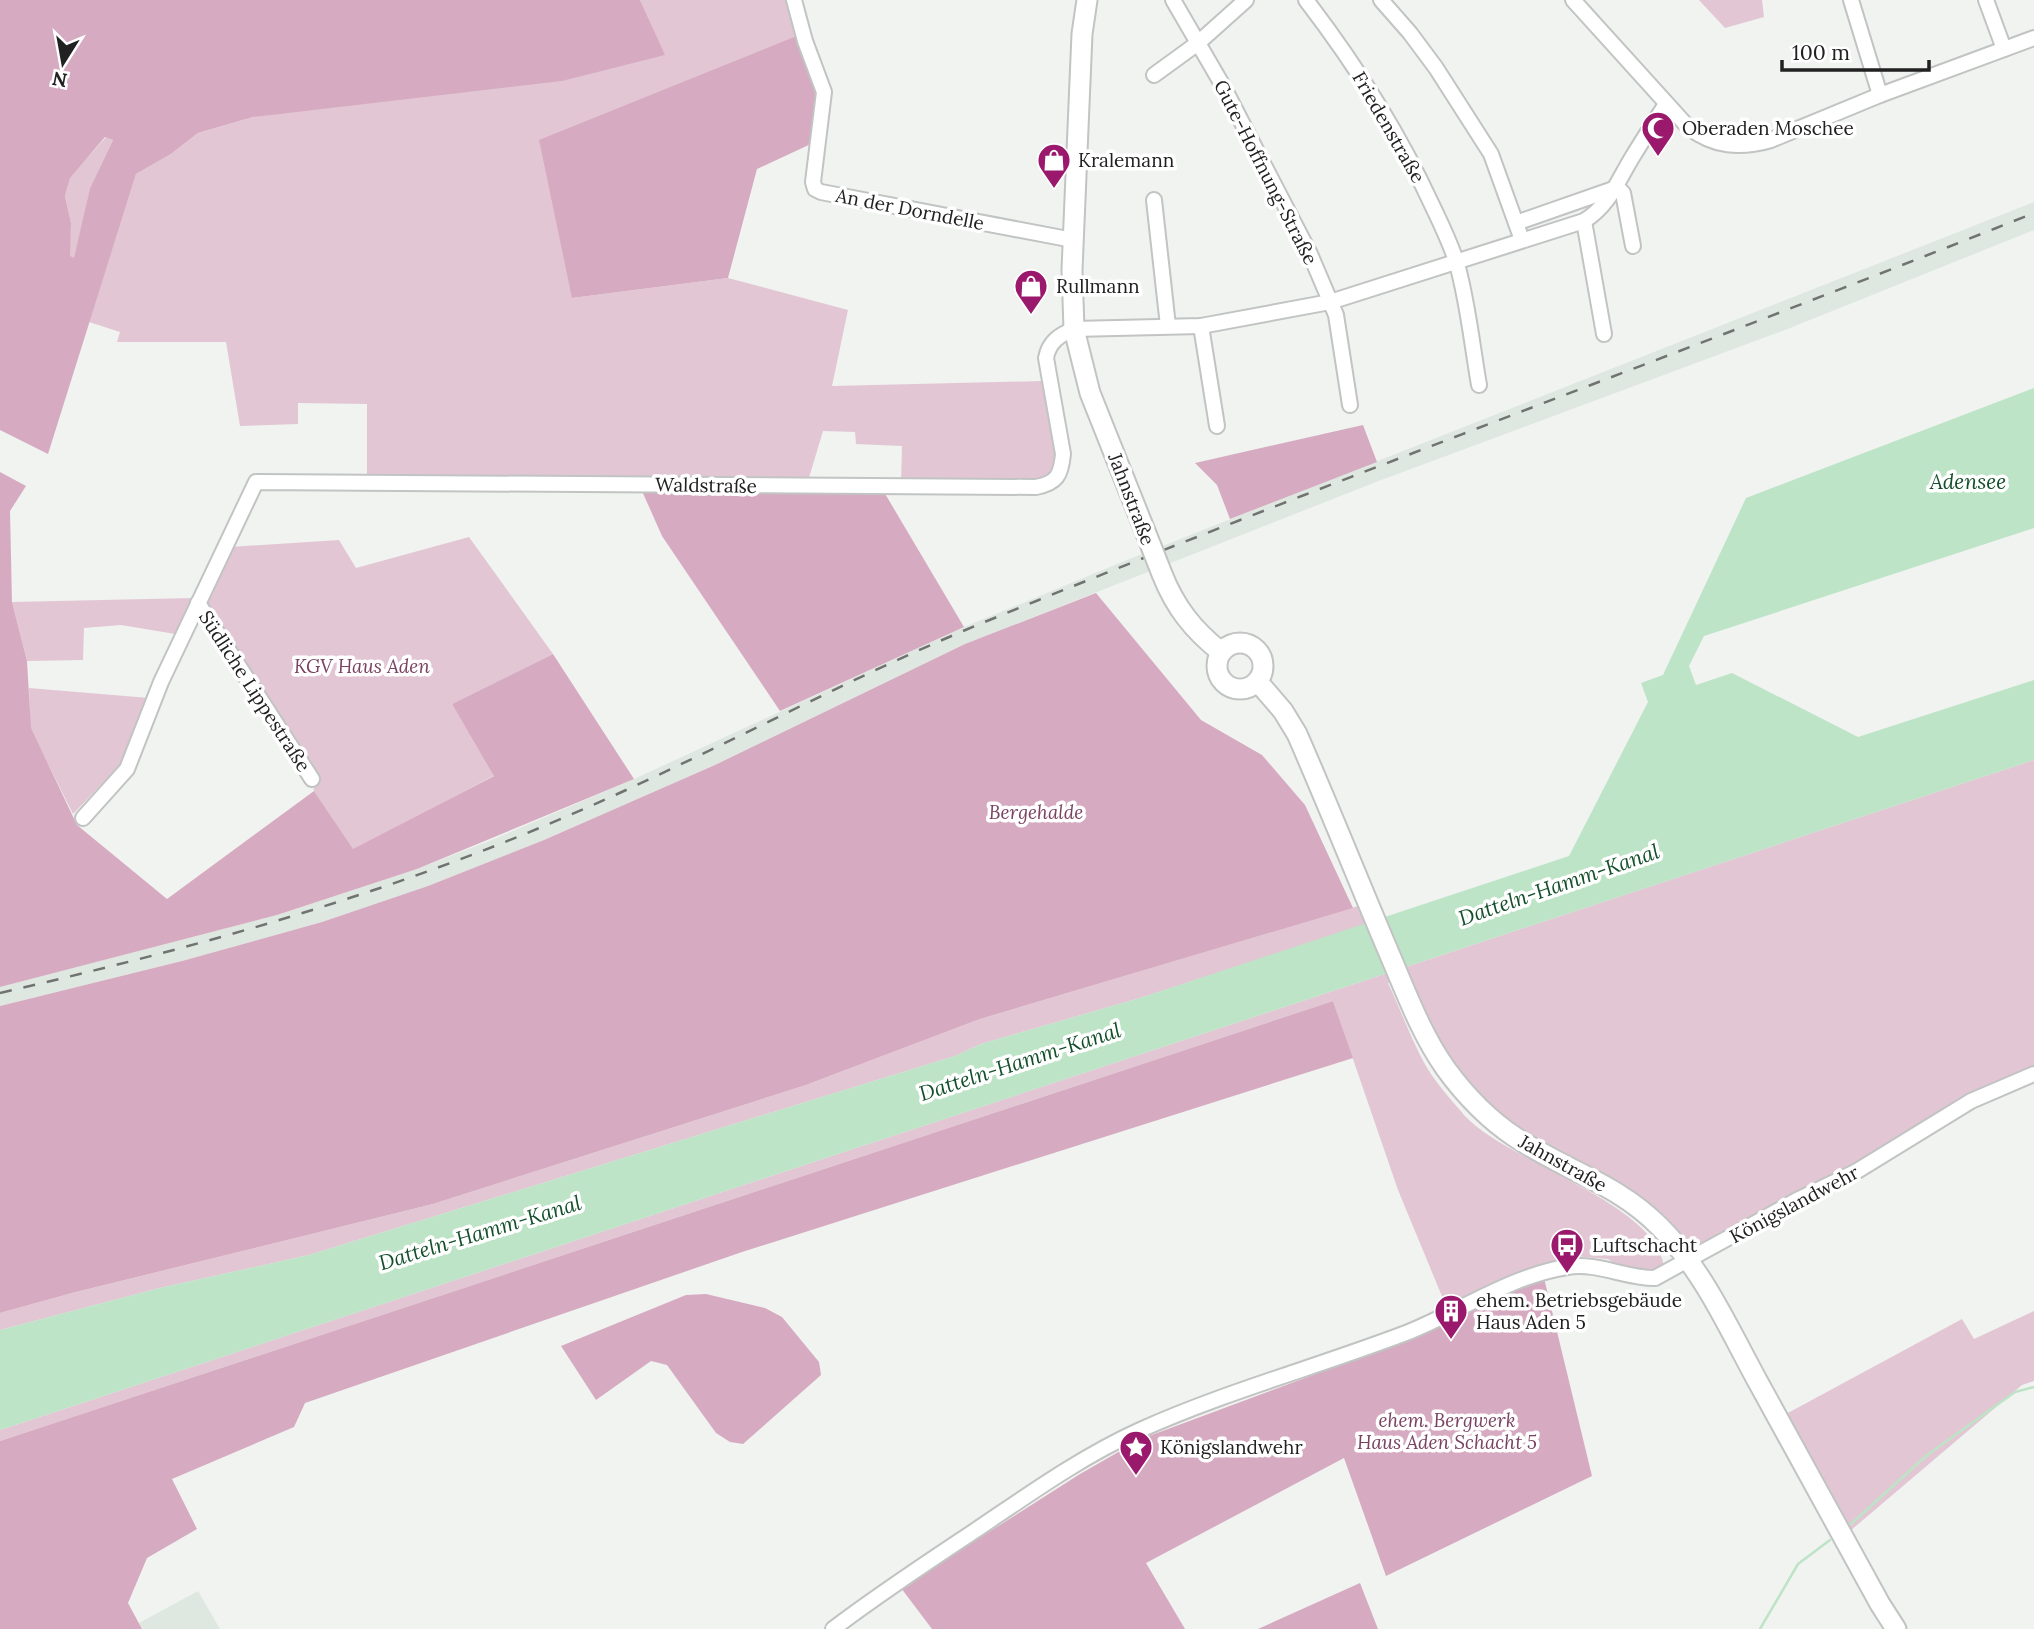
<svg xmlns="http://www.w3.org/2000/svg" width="2034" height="1629" viewBox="0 0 2034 1629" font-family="Lora,serif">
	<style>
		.built { fill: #dfe8e0 }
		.green { fill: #e3c6d4 }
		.forest { fill: #d6abc1; fill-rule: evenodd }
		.water { fill: #bde4c6 }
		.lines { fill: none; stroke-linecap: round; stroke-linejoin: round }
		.stream { stroke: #bde4c6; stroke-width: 2.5 }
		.minor-casing { stroke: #c1c4c2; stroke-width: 18 }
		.major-casing { stroke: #c1c4c2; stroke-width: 23 }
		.minor { stroke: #fff; stroke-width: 14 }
		.major { stroke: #fff; stroke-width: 19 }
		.rail { stroke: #717371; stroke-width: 2.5; stroke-dasharray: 12 12; stroke-linecap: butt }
		.major-bridge-casing { stroke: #c1c4c2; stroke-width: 23; stroke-linecap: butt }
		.major-bridge { stroke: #fff; stroke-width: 19 }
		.labels { text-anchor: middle; stroke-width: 7; stroke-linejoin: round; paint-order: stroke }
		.street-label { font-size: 19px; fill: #202120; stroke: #fff }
		.poi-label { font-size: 19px; fill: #202120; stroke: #fff; text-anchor: start }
		.park-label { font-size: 19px; font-style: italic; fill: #7a4261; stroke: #fff }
		.water-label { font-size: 21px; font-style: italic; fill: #134f2a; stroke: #fff }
	</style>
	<rect width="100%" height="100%" fill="#f0f3f0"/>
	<g class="built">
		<polygon points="2034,202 2034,230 1785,330 1376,482 965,644 715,765 544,840 428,886 322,922 182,961 0,1006 0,987 277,915 417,869 494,839 634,779 964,627 1127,560"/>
		<polygon points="198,1591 220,1629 142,1629 139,1623"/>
	</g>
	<g class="green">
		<polygon points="640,0 790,0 799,35 572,298 728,278 848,310 832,386 1043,381 1057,460 1051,474 1040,481 901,483 902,446 856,444 855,432 823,431 808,481 367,476 367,404 298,403 298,424 240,426 226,342 117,342 120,332 89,322 136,174 171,154 198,133 253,117 664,55"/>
		<polygon points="1699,0 1762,0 1764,17 1725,28"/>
		<polygon points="106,137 113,140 90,188 75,259 69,257 71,223 65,196 70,177"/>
		<polygon points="469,537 553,654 452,704 495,775 353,850 314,791 311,768 204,606 230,547 339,540 356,568"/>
		<polygon points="193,598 175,634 121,625 84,628 83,660 27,661 12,602"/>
		<polygon points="29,688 149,698 122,763 73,814 30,728"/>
		<path d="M2034,760V1077L1912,1133L1691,1254L1652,1206L1598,1170L1515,1127L1481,1099L1451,1063L1428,1022L1410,975L1388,983C1401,1010 1415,1050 1431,1074C1441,1089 1454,1103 1465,1116C1509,1163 1657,1203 1664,1267L1653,1273L1626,1271L1608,1259L1573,1256L1446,1306L1398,1190L1333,1001L0,1441V1430Z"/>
		<polygon points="1375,901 1385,918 1140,998 981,1044 955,1056 309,1255 160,1288 0,1330 0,1313 72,1293 433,1204 806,1085 980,1019"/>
		<polygon points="2034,1311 2034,1381 2022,1385 1850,1531 1786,1414 1962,1319 1974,1339"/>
	</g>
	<g class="forest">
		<path d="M0,0H640L665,55L562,81L253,117L198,133L171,154L136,174L48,454L0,430ZM105,137L113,140L90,188L74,258L70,256L71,223L65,196L70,178Z"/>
		<polygon points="799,35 819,96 813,143 757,169 728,278 572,298 539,140"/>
		<polygon points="1363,425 1377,462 1230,519 1217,485 1195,463"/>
		<polygon points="0,472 26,486 10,511 12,602 27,661 31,728 77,825 167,899 314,791 353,849 494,776 452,704 553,654 634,779 417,869 277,915 0,987"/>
		<polygon points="642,491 884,492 964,627 780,711 662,536"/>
		<polygon points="1096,593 1201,720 1262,755 1305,805 1353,908 980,1019 806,1085 433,1204 72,1293 0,1313 0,1006 182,961 322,922 428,886 544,840 715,765 965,644"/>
		<polygon points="1333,1001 1353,1058 742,1252 305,1403 294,1427 172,1479 197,1529 147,1558 128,1603 142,1629 0,1629 0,1441"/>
		<polygon points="1544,1278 1592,1476 1386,1576 1344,1458 1146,1563 1185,1629 932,1629 901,1588 1080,1474 1141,1439 1313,1375 1484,1300"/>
		<polygon points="706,1294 765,1308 782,1317 819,1362 821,1375 743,1444 730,1442 716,1433 667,1365 651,1361 596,1400 561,1346 686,1295"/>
		<polygon points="1360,1583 1378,1629 1258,1629"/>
	</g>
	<polygon class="water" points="2034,388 2034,528 1704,636 1689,666 1696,685 1732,673 1858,737 2034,680 2034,760 0,1430 0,1330 160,1288 309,1255 955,1056 981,1044 1140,998 1569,856 1648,702 1641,683 1663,675 1746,498"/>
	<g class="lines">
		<g class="stream">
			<polyline points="1851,1524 1926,1456 2015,1392 2034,1387"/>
			<polyline points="1760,1629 1798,1564 1830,1540"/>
		</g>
		<defs>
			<g id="minor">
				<polyline points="794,0 805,41 824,92 813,182 815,189 821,192 1073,240"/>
				<polyline points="1173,0 1223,86 1310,254 1336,315 1350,405"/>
				<path d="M1306,0C1355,64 1398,131 1432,205C1441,224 1451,244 1457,264C1468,303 1472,345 1479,385"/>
				<polyline points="1381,0 1410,33 1436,68 1491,154 1522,240"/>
				<path d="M1573,0L1688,127C1714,147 1740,149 1771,140L1880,95L2034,38"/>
				<polyline points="1851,0 1880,95"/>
				<polyline points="1986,0 2004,49"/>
				<polyline points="1154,75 1198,43 1246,0"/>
				<polyline points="1617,187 1623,193 1633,246"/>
				<polyline points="1154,200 1168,326"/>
				<polyline points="1584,221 1604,334"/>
				<polyline points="1516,223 1616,188"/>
				<polyline points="1201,326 1217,426"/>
				<polyline points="198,603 312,779"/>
				<path d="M83,818L127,769L161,682L256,482L1036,487C1057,483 1061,475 1063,454L1046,358C1049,342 1059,335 1074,329L1201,326L1330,302L1584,221C1610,205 1618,180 1633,156C1644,138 1655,121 1666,104"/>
				<path d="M833,1629C879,1594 928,1562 976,1530C1028,1495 1081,1457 1138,1431C1224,1392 1317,1367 1406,1333C1459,1312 1510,1276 1567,1267C1598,1262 1624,1278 1655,1278L1799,1199L1857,1171L1971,1101L2034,1074"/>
			</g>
			<g id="major">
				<polyline points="1087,0 1082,34 1072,270 1074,329 1090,393 1151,546"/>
				<path d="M1162,574C1175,607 1193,630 1221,652"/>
				<circle cx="1240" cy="666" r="23"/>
				<path d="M1258,682L1283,711L1297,734C1329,807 1358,880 1389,953C1406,992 1421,1034 1446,1069C1465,1095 1488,1119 1515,1137C1564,1170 1617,1183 1660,1227C1703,1270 1729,1329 1758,1382C1798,1456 1839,1530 1880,1604L1896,1629"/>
			</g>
		</defs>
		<use href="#minor" class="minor-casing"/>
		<use href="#major" class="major-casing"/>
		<use href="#minor" class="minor"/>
		<use href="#major" class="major"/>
		<path class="rail" d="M0,993C186,950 368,900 544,826C696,763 839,681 992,619C1337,478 1688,351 2034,213"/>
		<defs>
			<polyline id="major-bridge" points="1151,546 1162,574"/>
		</defs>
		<use href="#major-bridge" class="major-bridge-casing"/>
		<use href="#major-bridge" class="major-bridge"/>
	</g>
	<defs>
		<symbol id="mosque-pin" viewBox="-11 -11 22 30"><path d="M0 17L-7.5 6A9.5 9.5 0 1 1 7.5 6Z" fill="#9b196d" stroke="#fff"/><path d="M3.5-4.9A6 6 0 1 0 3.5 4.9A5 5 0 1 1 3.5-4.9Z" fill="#fff"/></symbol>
		<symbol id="shop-pin" viewBox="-11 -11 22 30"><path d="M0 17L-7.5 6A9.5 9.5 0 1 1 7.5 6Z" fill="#9b196d" stroke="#fff"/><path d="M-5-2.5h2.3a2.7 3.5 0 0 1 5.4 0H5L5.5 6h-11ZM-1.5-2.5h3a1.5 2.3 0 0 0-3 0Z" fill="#fff"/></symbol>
		<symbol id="bus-pin" viewBox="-11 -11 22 30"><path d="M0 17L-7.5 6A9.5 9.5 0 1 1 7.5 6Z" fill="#9b196d" stroke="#fff"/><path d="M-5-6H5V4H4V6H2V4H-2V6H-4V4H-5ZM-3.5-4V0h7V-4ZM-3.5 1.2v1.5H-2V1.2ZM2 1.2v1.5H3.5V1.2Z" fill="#fff"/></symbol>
		<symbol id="building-pin" viewBox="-11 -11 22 30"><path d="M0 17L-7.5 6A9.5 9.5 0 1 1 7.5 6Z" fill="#9b196d" stroke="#fff"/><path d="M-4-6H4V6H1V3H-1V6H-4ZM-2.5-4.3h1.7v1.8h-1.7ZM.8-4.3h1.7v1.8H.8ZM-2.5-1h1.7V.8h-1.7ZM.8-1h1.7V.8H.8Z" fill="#fff"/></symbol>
		<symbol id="sight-pin" viewBox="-11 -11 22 30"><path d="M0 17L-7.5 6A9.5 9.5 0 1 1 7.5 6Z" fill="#9b196d" stroke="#fff"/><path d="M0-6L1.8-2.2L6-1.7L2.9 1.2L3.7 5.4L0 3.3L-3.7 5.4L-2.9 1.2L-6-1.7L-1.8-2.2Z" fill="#fff"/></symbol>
	</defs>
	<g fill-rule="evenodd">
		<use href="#mosque-pin" x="1639" y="109" width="38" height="52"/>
		<use href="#shop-pin" x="1035" y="141" width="38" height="52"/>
		<use href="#shop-pin" x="1012" y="267" width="38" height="52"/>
		<use href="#bus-pin" x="1548" y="1226" width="38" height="52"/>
		<use href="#building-pin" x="1432" y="1292" width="38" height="52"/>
		<use href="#sight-pin" x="1117" y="1428" width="38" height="52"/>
	</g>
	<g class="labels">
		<g class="street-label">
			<text transform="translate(1389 127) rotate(60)" y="7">Friedenstraße</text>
			<text transform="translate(1266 172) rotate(63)" y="7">Gute-Hoffnung-Straße</text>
			<text transform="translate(910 209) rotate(11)" y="7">An der Dorndelle</text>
			<text transform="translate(706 485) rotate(1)" y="7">Waldstraße</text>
			<text transform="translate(1132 499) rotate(69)" y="7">Jahnstraße</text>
			<text transform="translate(255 691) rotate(57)" y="7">Südliche Lippestraße</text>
			<text transform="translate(1563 1163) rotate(29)" y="7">Jahnstraße</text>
			<text transform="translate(1794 1204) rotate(-28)" y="7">Königslandwehr</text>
		</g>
		<g class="poi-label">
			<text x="1682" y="135">Oberaden Moschee</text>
			<text x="1078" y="167">Kralemann</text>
			<text x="1056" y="293">Rullmann</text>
			<text x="1592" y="1252">Luftschacht</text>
			<text x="1476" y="1307">ehem. Betriebsgebäude<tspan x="1476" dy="22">Haus Aden 5</tspan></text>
			<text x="1160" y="1454">Königslandwehr</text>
		</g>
		<g class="park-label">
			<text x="362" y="673">KGV Haus Aden</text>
			<text x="1036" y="819">Bergehalde</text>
			<text x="1447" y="1427">ehem. Bergwerk<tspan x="1447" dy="22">Haus Aden Schacht 5</tspan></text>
		</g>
		<g class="water-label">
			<text x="1968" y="489">Adensee</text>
			<text transform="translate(1559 885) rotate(-19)" y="7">Datteln-Hamm-Kanal</text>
			<text transform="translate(1020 1062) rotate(-18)" y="7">Datteln-Hamm-Kanal</text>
			<text transform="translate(480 1233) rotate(-17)" y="7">Datteln-Hamm-Kanal</text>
		</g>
	</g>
	<g transform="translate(63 63) rotate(191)" stroke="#ffffff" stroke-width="5" paint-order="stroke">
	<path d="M0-5L12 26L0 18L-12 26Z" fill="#202120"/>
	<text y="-10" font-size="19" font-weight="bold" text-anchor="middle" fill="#202120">N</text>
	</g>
	<path d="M1782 60v10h147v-10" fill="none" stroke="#202120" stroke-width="3.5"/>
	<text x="1792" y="60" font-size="21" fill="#202120" stroke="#ffffff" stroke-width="5" paint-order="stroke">100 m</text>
</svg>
